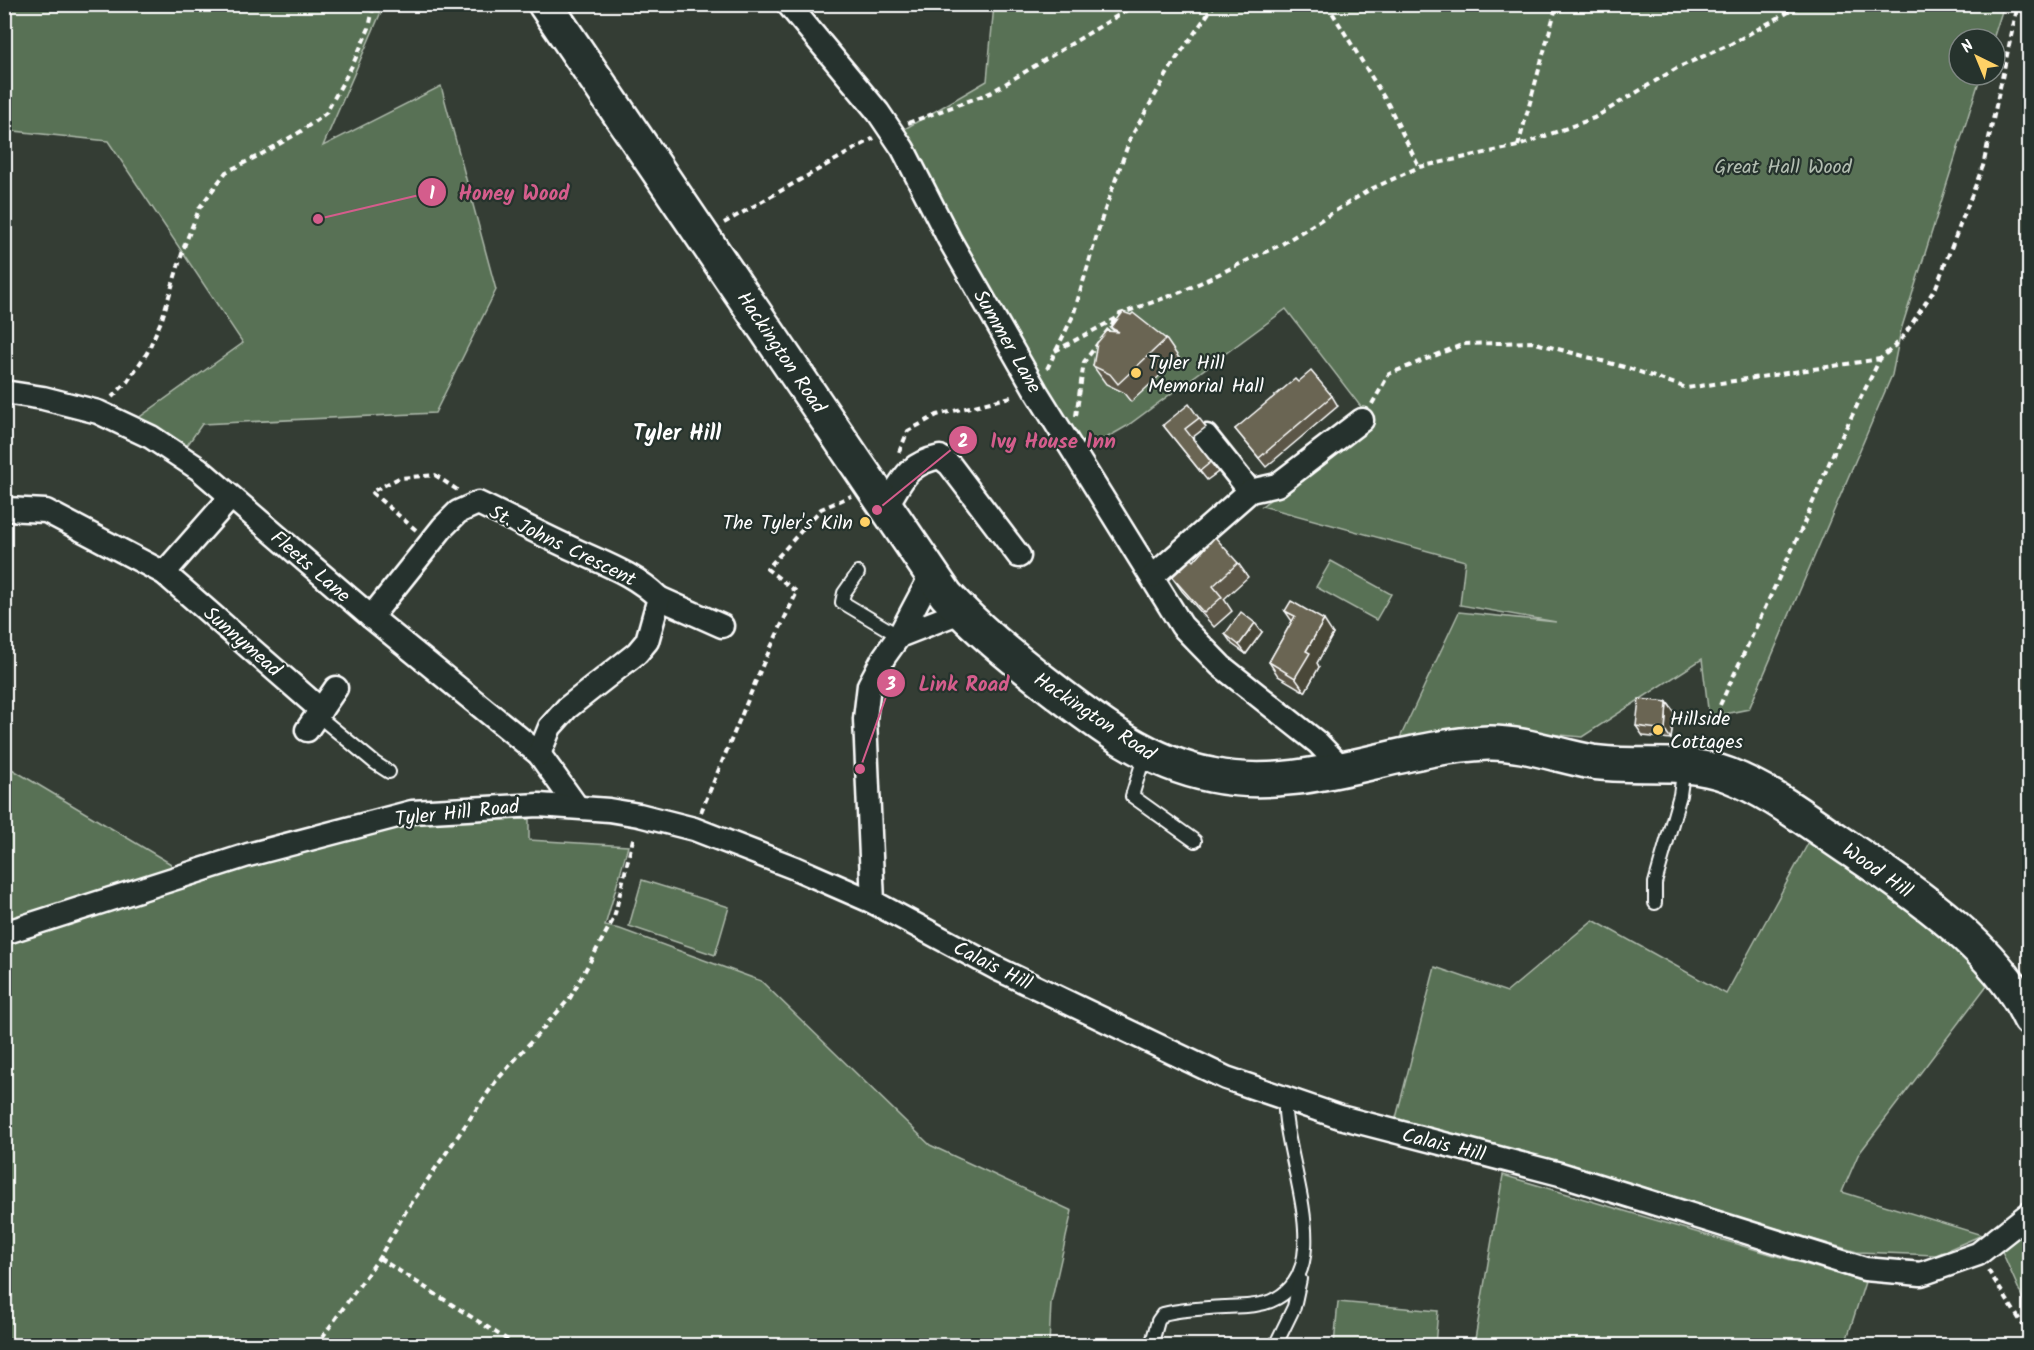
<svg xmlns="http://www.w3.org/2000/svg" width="2034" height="1350" viewBox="0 0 2034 1350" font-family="Kalam,sans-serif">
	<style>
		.green { fill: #597155; stroke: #acb8aa; stroke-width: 1.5 }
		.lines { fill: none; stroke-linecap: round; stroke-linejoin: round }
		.lane-casing { stroke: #fff; stroke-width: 16 }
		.street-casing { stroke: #fff; stroke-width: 27 }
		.secondary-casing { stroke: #fff; stroke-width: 38 }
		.path { stroke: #fff; stroke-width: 4; stroke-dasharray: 6 4.5; stroke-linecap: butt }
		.lane { stroke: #26332d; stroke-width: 12 }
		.street { stroke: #26332d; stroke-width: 22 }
		.secondary { stroke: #26332d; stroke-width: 33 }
		.wall { fill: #5b5747; stroke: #fff; stroke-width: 1.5 }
		.shaded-wall { fill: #4a4739; stroke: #fff; stroke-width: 1.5 }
		.building { fill: #6a6552; stroke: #fff; stroke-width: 1.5 }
		.poi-dot { fill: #ffd166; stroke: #26332d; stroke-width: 2 }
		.labels { text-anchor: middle; stroke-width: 4.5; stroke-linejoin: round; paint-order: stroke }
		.park-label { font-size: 20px; fill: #b4bfb2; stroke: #26332d }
		.street-label { font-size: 20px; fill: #fff; stroke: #26332d }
		.poi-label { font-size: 20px; fill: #fff; stroke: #26332d; text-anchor: start }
		.quarter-label { font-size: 22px; font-weight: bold; fill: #fff; stroke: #26332d }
		.leader { fill: none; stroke: #d45d8c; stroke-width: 2 }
		.callout-dot { fill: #d45d8c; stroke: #26332d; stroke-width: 2 }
		.mark-label { font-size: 18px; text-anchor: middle; font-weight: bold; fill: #fff }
		.callout-label { font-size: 21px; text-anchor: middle; font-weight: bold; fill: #d45d8c; stroke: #26332d; stroke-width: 4.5; stroke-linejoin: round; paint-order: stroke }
	</style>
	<rect width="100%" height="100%" fill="#343d34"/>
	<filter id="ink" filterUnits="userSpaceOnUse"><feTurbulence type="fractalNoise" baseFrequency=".0167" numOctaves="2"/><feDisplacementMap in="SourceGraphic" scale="12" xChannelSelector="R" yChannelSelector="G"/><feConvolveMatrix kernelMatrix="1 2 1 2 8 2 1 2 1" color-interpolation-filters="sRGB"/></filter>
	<g filter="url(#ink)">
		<g class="green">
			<polygon points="5,5 384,5 323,146 441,86 496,290 435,413 202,424 186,447 137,419 243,343 108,141 5,130"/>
			<polygon points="994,5 2004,5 1993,39 1959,39 1959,75 1981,75 1901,330 1892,375 1749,709 1709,717 1702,659 1582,737 1505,730 1398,742 1459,612 1556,622 1460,605 1465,561 1262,506 1371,420 1286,309 1127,426 1077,455 901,131 987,81"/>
			<polygon points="1331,561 1391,594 1376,620 1316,587"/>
			<polygon points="5,765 171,864 169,880 5,932"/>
			<polygon points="529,819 529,840 628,846 605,926 620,929 761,981 930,1145 1072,1211 1051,1303 1049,1345 5,1345 4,944 250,861 407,822"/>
			<polygon points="1811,838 1923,917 1991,980 1858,1155 1842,1192 1982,1235 1936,1255 1857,1252 1396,1118 1435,967 1507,992 1593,920 1726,994"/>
			<polygon points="642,880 729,907 715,955 629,926"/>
			<polygon points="1503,1175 1865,1282 1845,1345 1474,1345"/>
			<polygon points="2029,1226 2029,1313 2001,1249"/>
			<polygon points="1338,1302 1438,1311 1435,1345 1334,1345"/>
		</g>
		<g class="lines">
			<defs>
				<g id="lane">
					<polyline points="858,573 844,593 842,602 899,636"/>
					<polyline points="317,715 375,763 389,772"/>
					<polyline points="1145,754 1132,796 1195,841"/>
					<polyline points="1655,903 1655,883 1680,795 1684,766"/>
					<path d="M1151,1346L1158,1321L1163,1314C1183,1309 1205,1308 1226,1307C1241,1306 1257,1307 1271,1301C1342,1271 1280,1152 1285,1097"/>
					<polyline points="1275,1346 1294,1307 1300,1279"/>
				</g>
				<g id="street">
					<polyline points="788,4 878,112 903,149 949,239 1036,391 1182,626 1221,666 1318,743 1342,768"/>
					<polyline points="4,392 43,398 98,412 151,437 199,469 371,617 539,754 577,807"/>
					<polyline points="1206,436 1250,491"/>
					<path d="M887,505C903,479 907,464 940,457L950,465L1019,556"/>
					<polyline points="6,509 46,511 164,573 321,710"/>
					<polyline points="164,573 231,497"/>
					<polyline points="1152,577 1250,491 1277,485 1362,420"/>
					<polyline points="659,598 722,626"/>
					<path d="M371,617L443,527L458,512L478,503C510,518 542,535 575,550C605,564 635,574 659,598L647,641L637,653L567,708L550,727L539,754"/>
					<polyline points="899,636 950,616 963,613"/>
					<polyline points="307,730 336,688"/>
					<polyline points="873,902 865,719 869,685 884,657 899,636 926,585 934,576"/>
					<polyline points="4,933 248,855 412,812 539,805 609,810 639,815 694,829 795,868 873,902 998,969 1226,1078 1340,1117 1560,1174 1865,1269 1921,1274 1978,1254 2030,1213"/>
				</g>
				<path id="secondary" d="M545,4L946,595C977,629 1012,657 1049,686C1098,724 1148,763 1211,775C1304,795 1395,746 1488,743C1522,742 1559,756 1592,762C1638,769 1683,758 1728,775C1767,790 1801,816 1835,839C1902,885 1994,942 2030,1019"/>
			</defs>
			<use href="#lane" class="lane-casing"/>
			<use href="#street" class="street-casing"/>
			<use href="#secondary" class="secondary-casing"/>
			<g class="path">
				<polyline points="1327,4 1388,104 1419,167"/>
				<polyline points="908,123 990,93 1137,4"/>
				<polyline points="1518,146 1557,4"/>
				<polyline points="724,223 874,138"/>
				<polyline points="1105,334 1115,321"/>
				<polyline points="1055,351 1117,318 1120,314 1181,292 1282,244 1369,190 1419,167 1518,146 1594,118 1677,68 1731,44 1803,4"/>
				<polyline points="1047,369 1073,316 1102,218 1130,139 1174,62 1215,4"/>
				<polyline points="112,397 127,382 147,353 162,319 185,244 200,207 226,172 260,155 300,132 326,113 353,64 369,28 374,4"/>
				<polyline points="1372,404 1389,374 1464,344 1532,342 1628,368 1687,388 1880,359"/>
				<polyline points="1076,416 1084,362 1099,342"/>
				<polyline points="899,452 908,431 937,415 1015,396"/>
				<polyline points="416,530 371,492 399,478 435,475 459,491"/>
				<polyline points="1720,705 1802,528 1833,454 1880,359 1901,340 1936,287 1983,166 2018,4"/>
				<polyline points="701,812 763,664 797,592 767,569 821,509 851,496"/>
				<polyline points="379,1258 517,1346"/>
				<polyline points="1988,1270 2030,1336"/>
				<polyline points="316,1346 379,1258 406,1211 496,1081 570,998 614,918 634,835"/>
				<polyline points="2027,1346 2030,1340"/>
			</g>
			<use href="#lane" class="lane"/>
			<use href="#street" class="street"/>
			<use href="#secondary" class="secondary"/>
		</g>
		<g class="wall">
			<polygon points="1111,328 1166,339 1179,358 1131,402 1123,392 1106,384 1093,366 1114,331"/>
			<polygon points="1298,382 1332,396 1338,406 1266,467 1235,429"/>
			<polygon points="1199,418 1206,427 1192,438 1218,472 1207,480 1163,425"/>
			<polygon points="1238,563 1248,577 1224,599 1232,611 1214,627 1182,591 1172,577"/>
			<polygon points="1285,611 1333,634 1317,663 1319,667 1305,692 1278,676 1269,662 1292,621"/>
			<polygon points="1262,632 1246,654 1232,644 1225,634"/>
			<polygon points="1667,702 1674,712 1671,739 1643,736 1636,726"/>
		</g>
		<g class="shaded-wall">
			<polygon points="1324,620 1333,634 1317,663 1319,667 1305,692 1295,678 1306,651"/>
			<polygon points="1255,623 1262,632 1246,654 1239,645"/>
			<polygon points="1667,702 1674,712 1671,739 1665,730"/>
		</g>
		<g class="building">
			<polygon points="1123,312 1131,315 1133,313 1166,339 1118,384 1110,374 1093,366 1097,343 1107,331 1119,332 1111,328"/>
			<polygon points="1311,371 1332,396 1259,458 1235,429 1295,379 1298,382"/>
			<polygon points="1189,404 1199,418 1185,429 1211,462 1200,471 1163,425"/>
			<polygon points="1215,537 1238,563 1213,586 1222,597 1204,613 1172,577 1192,559 1194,561"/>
			<polygon points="1291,601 1324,620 1306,651 1310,653 1295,678 1269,662 1295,616 1285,611"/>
			<polygon points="1241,612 1255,623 1239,645 1225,634"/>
			<polygon points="1639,699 1667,702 1665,730 1636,726"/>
		</g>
	</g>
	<g class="poi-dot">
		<circle cx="1136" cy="373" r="6"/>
		<circle cx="865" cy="522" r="6"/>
		<circle cx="1658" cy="730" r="6"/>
	</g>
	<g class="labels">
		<g class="park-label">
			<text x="1783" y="173">Great Hall Wood</text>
		</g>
		<g class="street-label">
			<text transform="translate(1008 341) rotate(60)" y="7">Summer Lane</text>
			<text transform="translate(782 352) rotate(56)" y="7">Hackington Road</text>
			<text transform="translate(563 545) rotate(26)" y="7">St. Johns Crescent</text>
			<text transform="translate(311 566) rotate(41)" y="7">Fleets Lane</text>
			<text transform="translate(243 641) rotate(41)" y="7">Sunnymead</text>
			<text transform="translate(1095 716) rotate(34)" y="7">Hackington Road</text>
			<text transform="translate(457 812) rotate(-6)" y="7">Tyler Hill Road</text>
			<text transform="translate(1878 870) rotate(35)" y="7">Wood Hill</text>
			<text transform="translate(993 965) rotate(27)" y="7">Calais Hill</text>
			<text transform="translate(1444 1144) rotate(14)" y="7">Calais Hill</text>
		</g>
		<g class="poi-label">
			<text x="1148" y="369">Tyler Hill<tspan x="1148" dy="23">Memorial Hall</tspan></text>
			<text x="853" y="529" text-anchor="end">The Tyler's Kiln</text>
			<text x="1670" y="725">Hillside<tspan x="1670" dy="23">Cottages</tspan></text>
		</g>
		<g class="quarter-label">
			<text x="677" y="440">Tyler Hill</text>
		</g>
	</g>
	<path class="leader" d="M318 219L432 192M877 510L963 440M860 769L891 683"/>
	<g class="callout-dot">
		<circle cx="318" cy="219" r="6"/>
		<circle cx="877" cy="510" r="6"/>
		<circle cx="860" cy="769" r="6"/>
		<circle cx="432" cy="192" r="15"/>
		<circle cx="963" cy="440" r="15"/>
		<circle cx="891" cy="683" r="15"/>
	</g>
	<g class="mark-label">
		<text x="432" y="199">1</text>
		<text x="963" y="447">2</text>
		<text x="891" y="690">3</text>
	</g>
	<g class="callout-label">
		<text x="514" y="200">Honey Wood</text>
		<text x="1053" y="448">Ivy House Inn</text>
		<text x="964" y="691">Link Road</text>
	</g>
	<rect width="2034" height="1350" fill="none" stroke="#26332d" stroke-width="24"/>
	<rect x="12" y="12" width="2010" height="1326" fill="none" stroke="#fff" stroke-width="2" filter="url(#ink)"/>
	<g transform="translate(1977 57) rotate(317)"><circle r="28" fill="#26332d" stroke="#7d8581" stroke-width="1.5"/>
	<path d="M0-4.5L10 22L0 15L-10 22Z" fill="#ffd166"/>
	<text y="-9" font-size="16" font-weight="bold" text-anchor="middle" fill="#ffffff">N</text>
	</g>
</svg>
